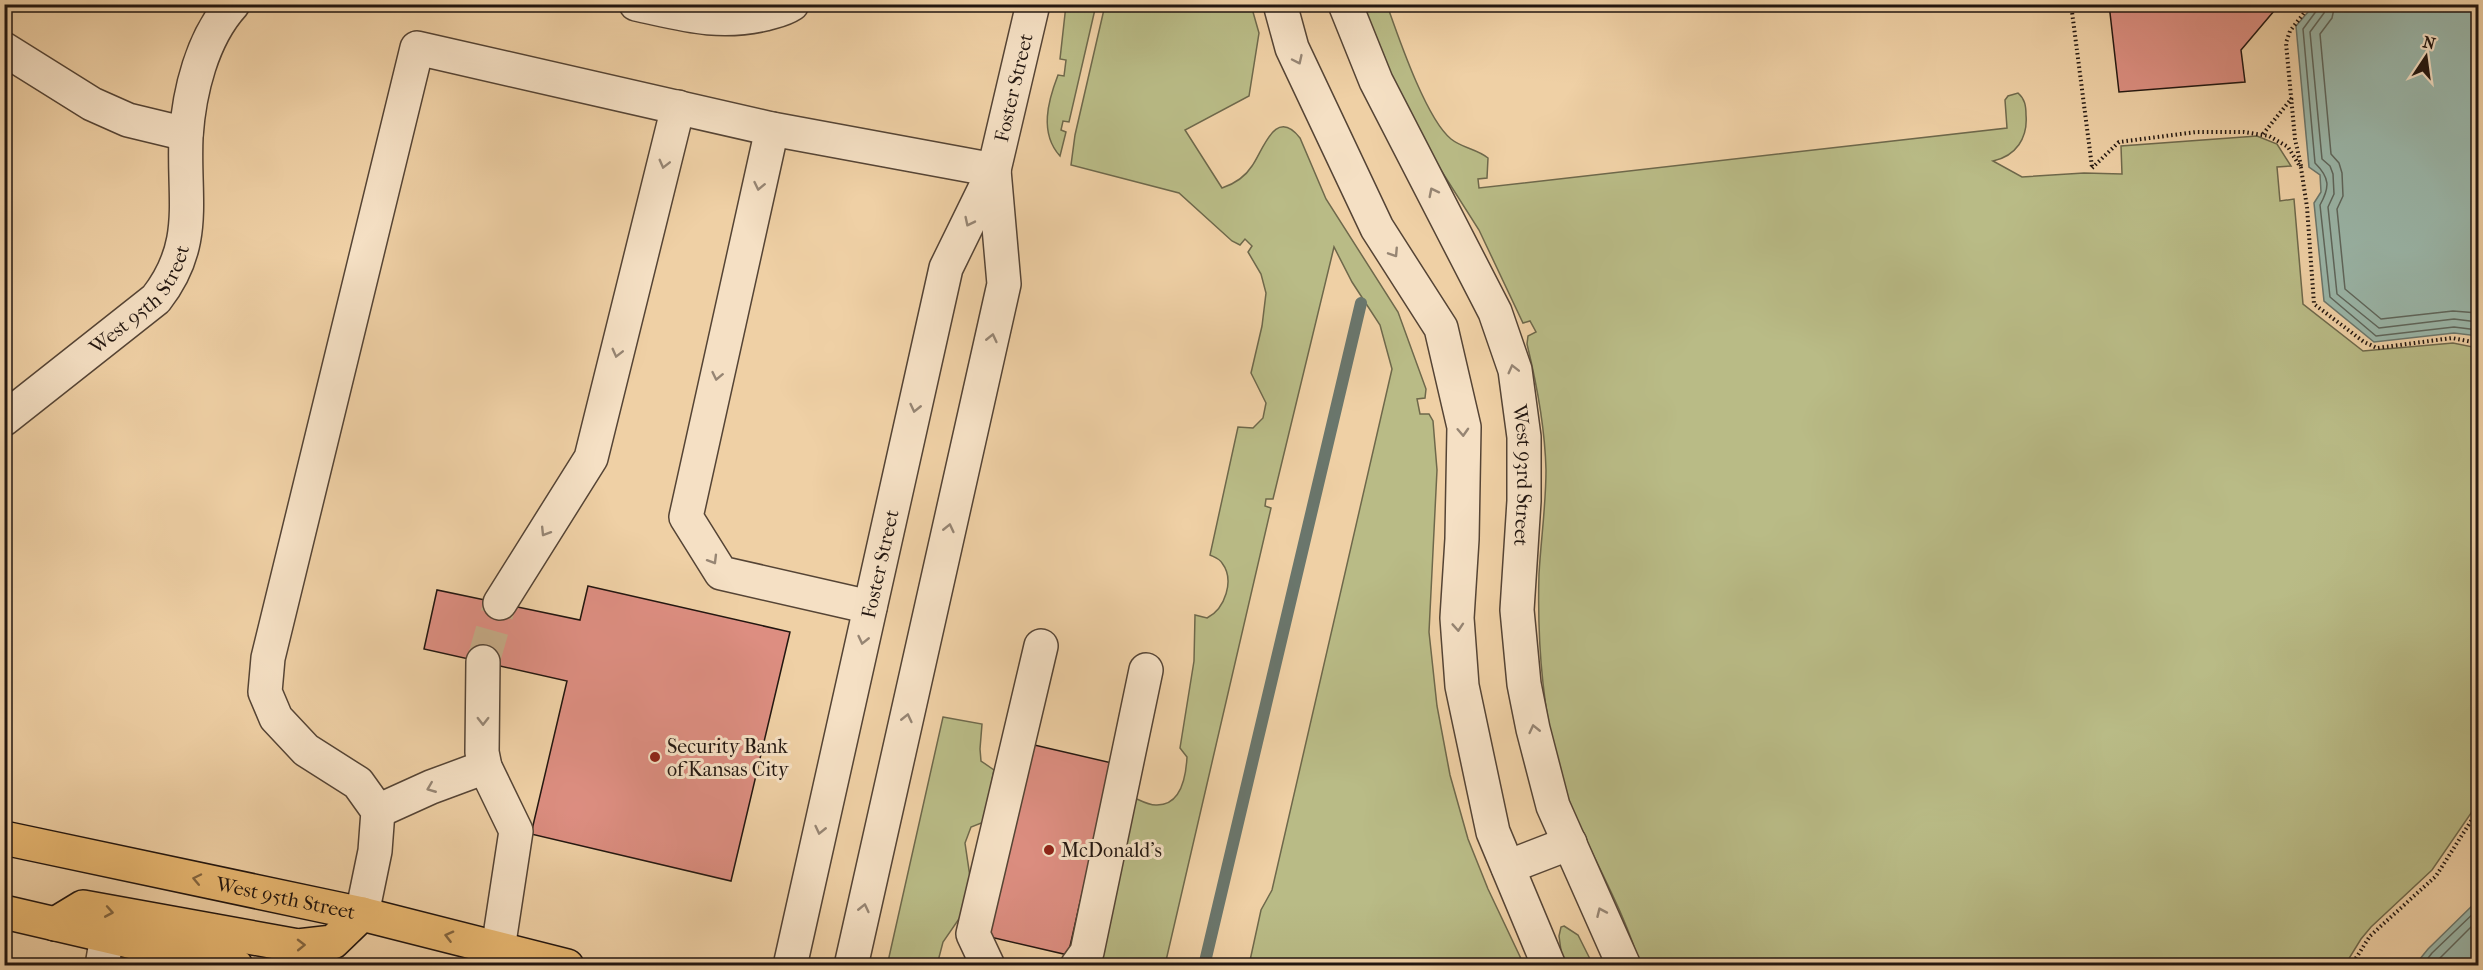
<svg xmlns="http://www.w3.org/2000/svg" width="2483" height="970" viewBox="0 0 2483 970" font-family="'IM FELL French Canon',serif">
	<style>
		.green { fill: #b9bb86; stroke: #6e684b; stroke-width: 1.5 }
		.water { fill: #9ab6a9; stroke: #6a766c; stroke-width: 1.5 }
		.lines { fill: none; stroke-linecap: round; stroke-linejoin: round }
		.shore { stroke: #5e665c; stroke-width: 1.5 }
		.stream { stroke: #6a766c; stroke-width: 12 }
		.building { fill: #dd8e81; stroke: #221610; stroke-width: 1.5 }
		.minor-tunnel { stroke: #c6ab87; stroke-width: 33; stroke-dasharray: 33 16; stroke-linecap: butt }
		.minor-casing { stroke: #554435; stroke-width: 36 }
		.major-casing { stroke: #221610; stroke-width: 36 }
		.path { stroke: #221610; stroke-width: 4; stroke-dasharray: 1.5 3; stroke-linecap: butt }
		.minor { stroke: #f5e0c4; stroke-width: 33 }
		.major { stroke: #e8b872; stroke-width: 33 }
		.oneway { stroke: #968573 }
		.oneway2 { stroke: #856741 }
		.poi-dot { fill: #8f2418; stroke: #f5e0c4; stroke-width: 2 }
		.labels { text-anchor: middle; stroke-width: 6; stroke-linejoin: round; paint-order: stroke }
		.street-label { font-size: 20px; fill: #221610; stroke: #f5e0c4 }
		.poi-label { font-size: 20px; fill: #221610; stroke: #f5e0c4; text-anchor: start }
	</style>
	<rect width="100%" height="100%" fill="#efd0a5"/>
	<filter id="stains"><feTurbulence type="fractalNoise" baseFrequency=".00333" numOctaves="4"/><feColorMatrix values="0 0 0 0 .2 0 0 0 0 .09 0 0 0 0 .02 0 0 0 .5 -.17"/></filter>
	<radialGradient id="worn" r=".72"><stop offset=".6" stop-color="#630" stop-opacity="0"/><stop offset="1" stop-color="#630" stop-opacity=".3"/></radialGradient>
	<g class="green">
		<path d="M1066,5H1096L1069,122L1063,121L1061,130L1066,132L1060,156C1039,133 1048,101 1058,75L1064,76L1066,60L1060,59Z"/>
		<path d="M1105,5H1251L1259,33L1249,96L1185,130L1222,188C1234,184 1245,177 1252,166C1263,151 1275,106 1300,138L1326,199L1398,312L1426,389L1425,398L1417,399L1420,414H1429L1433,421L1437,470L1429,632L1437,706L1450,775L1468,839L1488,889L1524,965H1249L1261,910L1272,890L1392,369L1380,325L1352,282L1334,247L1273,499H1266L1265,506L1271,508L1165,965H1099L1128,837L1130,796C1138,799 1149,806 1157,805C1182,805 1186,776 1187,757L1180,748L1194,661L1195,615L1207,618C1225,609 1235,580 1222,563C1220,559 1214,557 1210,555L1238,427L1253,428L1263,418L1266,403L1251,373L1262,326L1266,293L1261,274L1248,252L1252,246L1245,239L1240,245L1232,241L1179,193L1071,165L1075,135Z"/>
		<path d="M1363,5H1387C1398,36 1426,119 1451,139C1462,148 1477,149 1488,158L1487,178L1478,179L1479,188L2007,128L2005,100L2008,96L2018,93C2025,99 2026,106 2026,115C2028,138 2016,156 1993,161L2022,177L2084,173L2122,174L2121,146L2257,136L2277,144L2291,166L2277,167L2280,201L2294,199L2303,304L2363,351L2453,343L2478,348V803L2432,870L2371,927L2361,939L2345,965H1640C1623,907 1590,855 1568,798C1555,763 1547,721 1543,683C1539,647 1538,610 1539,574C1541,539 1546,505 1546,470C1545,427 1537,385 1527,344L1528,336L1536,332L1530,321L1523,323L1479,230L1425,145L1402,102Z"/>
		<polygon points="943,717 982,724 980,749 981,761 994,770 984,822 971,827 965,843 970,877 961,916 943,942 937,965 887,966"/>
		<polygon points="1564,926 1578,935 1593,965 1563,965 1559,936 1561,927"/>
	</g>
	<g class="water">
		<polygon points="2314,5 2478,5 2478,336 2454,333 2374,342 2324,301 2314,203 2321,192 2320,175 2309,167 2296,26"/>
		<polygon points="2478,900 2478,965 2415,965 2428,949"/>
	</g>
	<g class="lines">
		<g class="shore">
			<path d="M2318,4L2317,10L2303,29L2315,163C2330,178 2330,187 2320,205L2330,297L2376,336L2454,327L2478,330"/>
			<polyline points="2326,4 2324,13 2310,32 2322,159 2330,166 2333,174 2334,194 2328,207 2337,294 2379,328 2454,319 2478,322"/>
			<polyline points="2335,4 2332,18 2320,34 2331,154 2339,163 2342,173 2343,196 2337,209 2345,289 2381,319 2453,311 2478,313"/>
			<polyline points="2422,966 2432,953 2478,909"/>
			<polyline points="2432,966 2478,920"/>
		</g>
		<polyline class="stream" points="1204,966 1361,303"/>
	</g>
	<g class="building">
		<polygon points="2109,4 2301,4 2301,9 2274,11 2241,50 2245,82 2119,92"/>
		<polygon points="588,586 790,632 731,881 531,834 567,681 424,649 437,590 580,620"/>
		<polygon points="1030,744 1112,763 1068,955 986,936"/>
	</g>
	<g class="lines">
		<polyline class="minor-tunnel" points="483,662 500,603"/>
		<defs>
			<g id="minor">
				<path d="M636,4C683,14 717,25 765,14C775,11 783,10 792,4"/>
				<polyline points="1280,4 1292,48 1377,228 1441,328 1464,427 1462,539 1457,618 1462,686 1493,832 1549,966"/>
				<path id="s1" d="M1345,4L1376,81L1495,312L1515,370L1524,437V501L1517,610L1524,684L1533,729L1553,806L1624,966"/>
				<polyline points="4,49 92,104 128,120 186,134"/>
				<polyline points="772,129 686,517 721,573 870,607"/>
				<path id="s2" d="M4,419L156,299C199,244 183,199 186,137C189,92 202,38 233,4"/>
				<polyline points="500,603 591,458 678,107"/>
				<polyline points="483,662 482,752 485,767 516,831 498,949"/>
				<polyline points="378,811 431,787 485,767"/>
				<polyline points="1508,867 1570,843"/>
				<polyline points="362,914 375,851 378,811 358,783 306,750 276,718 265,692 268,658 417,48 772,129 994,170"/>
				<polyline points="102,966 107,936"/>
				<path id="s3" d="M790,966L946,268L994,170L1033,4"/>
				<polyline points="851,966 1004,284 994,170"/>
				<polyline points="988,966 973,934 1041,646"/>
				<polyline points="1077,966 1087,952 1146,670"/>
			</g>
			<g id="major">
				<path id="s4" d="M4,838L362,914L567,966"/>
				<polyline points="4,912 236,966"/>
				<polyline points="55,924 83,907 298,946 333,942 362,914"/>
			</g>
		</defs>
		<use href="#minor" class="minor-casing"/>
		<use href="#major" class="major-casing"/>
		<g class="path">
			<polyline points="2071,4 2092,167"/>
			<polyline points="2263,134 2292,98"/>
			<polyline points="2301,166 2295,139 2286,43 2290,31 2311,4"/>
			<polyline points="2092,168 2119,142 2196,132 2244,132 2269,136 2288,147 2301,168 2307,207 2314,304 2364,342 2377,348 2452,338 2478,343"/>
			<polyline points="2351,966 2370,936 2436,876 2478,810"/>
		</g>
		<use href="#minor" class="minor"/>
		<use href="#major" class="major"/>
	</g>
	<defs><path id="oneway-chevron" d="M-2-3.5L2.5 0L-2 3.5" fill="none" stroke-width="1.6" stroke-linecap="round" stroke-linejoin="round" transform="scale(1.5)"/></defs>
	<g class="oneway">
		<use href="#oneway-chevron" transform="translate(1298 60) rotate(65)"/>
		<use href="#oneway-chevron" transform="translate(664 164) rotate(104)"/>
		<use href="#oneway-chevron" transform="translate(759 186) rotate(102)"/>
		<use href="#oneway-chevron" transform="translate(1433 192) rotate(-117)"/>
		<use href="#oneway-chevron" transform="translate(969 222) rotate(116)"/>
		<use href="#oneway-chevron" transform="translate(1394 253) rotate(57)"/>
		<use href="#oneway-chevron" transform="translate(992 338) rotate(-77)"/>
		<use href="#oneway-chevron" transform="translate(617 353) rotate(104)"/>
		<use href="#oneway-chevron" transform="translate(1513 369) rotate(-104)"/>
		<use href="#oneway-chevron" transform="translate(717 376) rotate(102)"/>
		<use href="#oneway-chevron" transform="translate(915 408) rotate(103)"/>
		<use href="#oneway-chevron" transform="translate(1463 432) rotate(87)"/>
		<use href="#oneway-chevron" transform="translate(949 528) rotate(-77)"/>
		<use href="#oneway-chevron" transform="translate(545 532) rotate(122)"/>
		<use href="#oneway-chevron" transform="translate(713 560) rotate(59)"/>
		<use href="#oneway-chevron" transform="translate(1458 627) rotate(86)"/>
		<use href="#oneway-chevron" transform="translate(863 640) rotate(103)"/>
		<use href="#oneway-chevron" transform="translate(907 718) rotate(-77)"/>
		<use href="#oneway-chevron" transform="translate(483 721) rotate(90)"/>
		<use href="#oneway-chevron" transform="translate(1534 729) rotate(-103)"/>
		<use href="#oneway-chevron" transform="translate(431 788) rotate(158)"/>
		<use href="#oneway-chevron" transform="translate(820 830) rotate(103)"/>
		<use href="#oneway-chevron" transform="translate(864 908) rotate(-77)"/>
		<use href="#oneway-chevron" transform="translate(1601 912) rotate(-114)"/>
	</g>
	<g class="oneway2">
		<use href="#oneway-chevron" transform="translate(197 879) rotate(-168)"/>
		<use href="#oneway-chevron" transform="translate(109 912) rotate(10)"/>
		<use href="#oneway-chevron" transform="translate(449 936) rotate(-166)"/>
		<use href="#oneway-chevron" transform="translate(301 945) rotate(-1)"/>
	</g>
	<g class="poi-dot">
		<circle cx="655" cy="757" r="6"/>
		<circle cx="1049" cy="850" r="6"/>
	</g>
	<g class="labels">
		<g class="street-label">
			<text dy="7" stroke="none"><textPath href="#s3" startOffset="909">Foster Street</textPath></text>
			<text dy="7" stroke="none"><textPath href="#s2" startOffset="183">West 95th Street</textPath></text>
			<text dy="7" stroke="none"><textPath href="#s1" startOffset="510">West 93rd Street</textPath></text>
			<text dy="7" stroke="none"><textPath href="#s3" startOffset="412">Foster Street</textPath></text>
			<text dy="7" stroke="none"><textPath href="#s4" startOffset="288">West 95th Street</textPath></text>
		</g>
		<g class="poi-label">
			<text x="667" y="753">Security Bank<tspan x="667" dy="23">of Kansas City</tspan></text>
			<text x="1061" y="857">McDonald's</text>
		</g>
	</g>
	<rect width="2483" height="970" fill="none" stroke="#efd0a5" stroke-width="24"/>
	<rect x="6" y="6" width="2471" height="958" fill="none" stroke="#221610" stroke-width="3"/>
	<rect x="12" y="12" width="2459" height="946" fill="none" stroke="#221610" stroke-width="1.5"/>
	<g transform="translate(2426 57) rotate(13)" stroke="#f5e0c4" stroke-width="4.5" paint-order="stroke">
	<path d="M0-4.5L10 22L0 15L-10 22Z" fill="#221610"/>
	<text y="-9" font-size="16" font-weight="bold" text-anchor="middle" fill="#221610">N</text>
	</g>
	<rect width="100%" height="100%" filter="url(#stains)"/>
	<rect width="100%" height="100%" fill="url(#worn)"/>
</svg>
